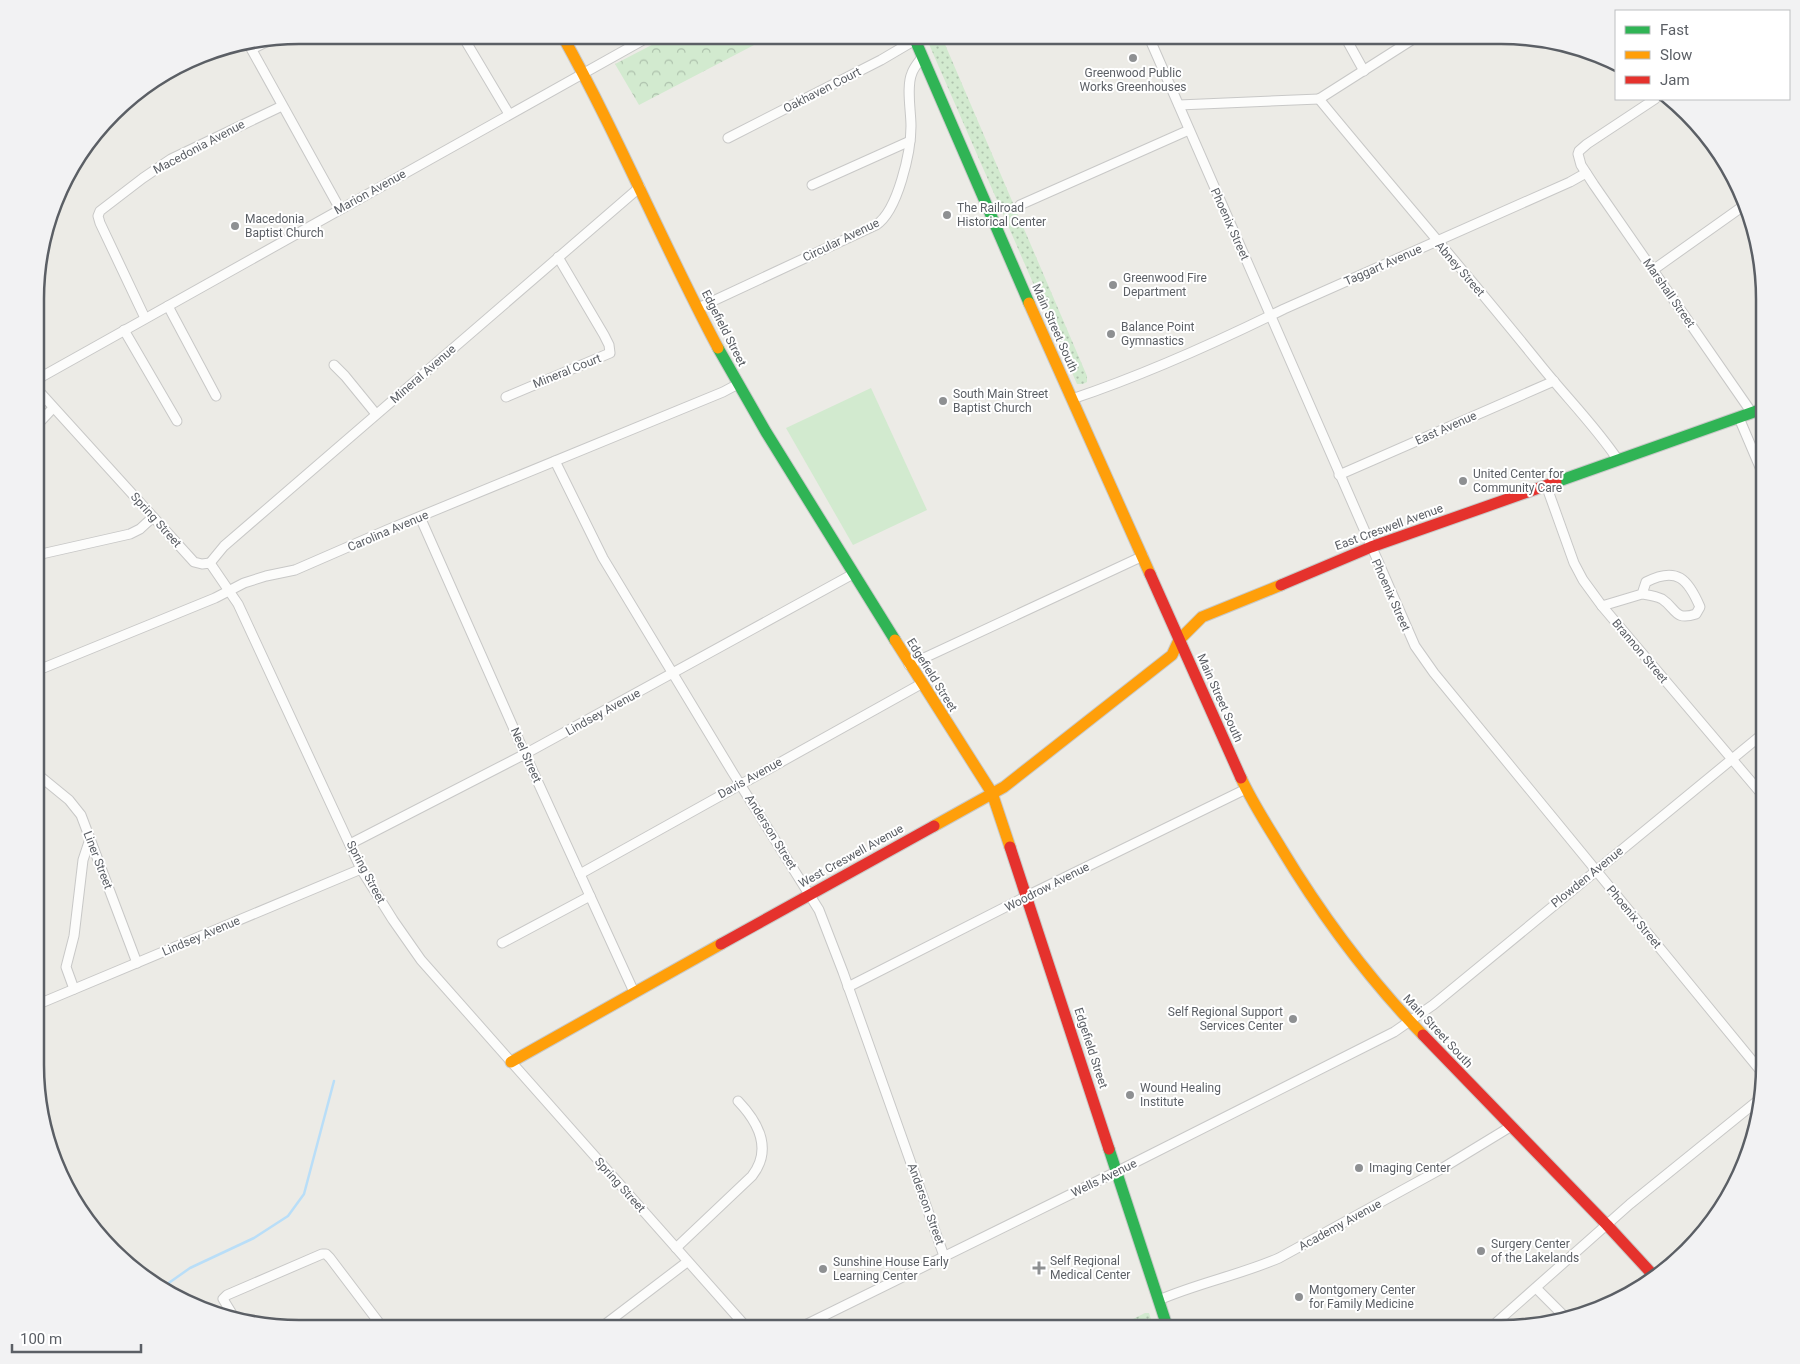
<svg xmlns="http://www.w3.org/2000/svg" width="1800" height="1364" viewBox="0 0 1800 1364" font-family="Roboto,sans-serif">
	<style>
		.grass { fill: url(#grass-dots) }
		.park { fill: url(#park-crowns) }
		.pitch { fill: #d2eacf }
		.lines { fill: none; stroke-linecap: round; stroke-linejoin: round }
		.stream { stroke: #b9def8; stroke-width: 2.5 }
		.street-casing { stroke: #c8c8c7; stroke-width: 11 }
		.fast-casing { stroke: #c8c9c8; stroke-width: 13 }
		.slow-casing { stroke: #c8c9c8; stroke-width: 13 }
		.jam-casing { stroke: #c8c9c8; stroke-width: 13 }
		.street { stroke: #fcfcfb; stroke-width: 9 }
		.fast { stroke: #30b455; stroke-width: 11 }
		.slow { stroke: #ff9f0a; stroke-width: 11 }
		.jam { stroke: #e5322d; stroke-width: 11 }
		.poi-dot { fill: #8e9092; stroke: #fff; stroke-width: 2 }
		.labels { text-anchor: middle; stroke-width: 4; stroke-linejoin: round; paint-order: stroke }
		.poi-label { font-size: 12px; fill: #5b5f65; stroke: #fff; text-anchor: start }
		.street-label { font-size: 12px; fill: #5b5f65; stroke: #fff }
		.rim { fill: none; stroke: #5b5f65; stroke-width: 2.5 }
	</style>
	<defs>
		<pattern id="grass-dots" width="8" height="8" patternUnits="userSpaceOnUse" patternTransform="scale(1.25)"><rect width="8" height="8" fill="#d2eacf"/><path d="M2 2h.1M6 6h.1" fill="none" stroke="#adc1ac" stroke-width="1.8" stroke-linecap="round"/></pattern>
		<pattern id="park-crowns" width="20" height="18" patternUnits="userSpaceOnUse" patternTransform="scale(1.25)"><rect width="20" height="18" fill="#d2eacf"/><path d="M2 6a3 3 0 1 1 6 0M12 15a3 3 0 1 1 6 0" fill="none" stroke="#adc1ac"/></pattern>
	</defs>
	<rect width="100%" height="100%" fill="#ecebe6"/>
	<g class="grass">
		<polygon points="925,35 941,35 1087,376 1087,382 1083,384 1077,384"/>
		<polygon points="1145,1313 1149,1313 1154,1329 1145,1329 1139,1321 1133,1328 1131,1328 1131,1320"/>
	</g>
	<polygon class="park" points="671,35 762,35 763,37 756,44 639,105 615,64"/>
	<polygon class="pitch" points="871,388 927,510 853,545 786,428"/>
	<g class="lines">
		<polyline class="stream" points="163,1287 190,1268 254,1238 288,1216 304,1194 334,1081"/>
		<defs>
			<g id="street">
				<polyline points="462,35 509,114"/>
				<polyline points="1148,35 1415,646 1434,673 1764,1075"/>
				<polyline points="1344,35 1364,71"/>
				<polyline points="248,43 340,209"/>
				<polyline points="252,49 272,39"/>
				<path d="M1319,99C1393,189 1469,276 1542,367C1567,398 1596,427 1618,460"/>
				<polyline points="1319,99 1418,36"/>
				<polyline points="1655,99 1587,144 1579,151 1578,154 1581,165 1594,185 1752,413"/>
				<polyline points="1179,105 1319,99"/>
				<polyline points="728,138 881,60 915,40"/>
				<polyline points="812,185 910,141"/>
				<polyline points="1020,205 1189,130"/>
				<polyline points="1653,270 1746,204"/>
				<polyline points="168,306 216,396"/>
				<path d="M698,308L876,225C898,211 911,151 911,126C911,111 906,86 912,73C914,67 919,62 922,57"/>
				<polyline points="145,318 100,223 98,216 100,211 143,178 171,159 282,106"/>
				<polyline points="124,330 177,421"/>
				<polyline points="334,365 345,376 376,414"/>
				<polyline points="37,381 43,376 652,35"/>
				<polyline points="37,389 194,562 202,564 210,563 238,604 361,869 393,920 421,960 748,1329"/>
				<polyline points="506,397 610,353 609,345 604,335 558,257"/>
				<path d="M1072,399C1144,375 1215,343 1284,309L1570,182L1586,173"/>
				<polyline points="1739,418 1765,479"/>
				<polyline points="37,430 39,423 53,408"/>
				<polyline points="555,461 603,558 733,773 819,910 843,972 944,1256"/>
				<polyline points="1339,475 1554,381"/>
				<polyline points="1546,485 1574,563 1583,580 1602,606 1765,798"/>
				<polyline points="420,517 525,754 634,992"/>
				<polyline points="37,555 130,534 140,529 153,517"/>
				<polyline points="210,563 224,546 640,187"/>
				<path d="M1602,606L1642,594L1646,582C1677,566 1688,579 1700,607L1696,614C1674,621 1677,609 1662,599C1656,596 1648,595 1642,594"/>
				<polyline points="909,665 1143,556"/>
				<polyline points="36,671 215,598 244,583 266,576 295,570 387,530 723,392 738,384"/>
				<polyline points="36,773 69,800 81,815 137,963"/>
				<polyline points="350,844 525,754 853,574"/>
				<polyline points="580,874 921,684"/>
				<polyline points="502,943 590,896"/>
				<polyline points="848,987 1035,892 1246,789"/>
				<polyline points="74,989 66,967 74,936 83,860 90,839"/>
				<polyline points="41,1003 361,869"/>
				<path d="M676,1248L752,1176C773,1149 758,1122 738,1101"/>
				<polyline points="1536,1288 1567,1319"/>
				<path d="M1159,1300C1198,1283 1240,1275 1279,1258L1441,1169L1510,1127"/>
				<polyline points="234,1317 223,1299 227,1295 322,1254 326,1254 330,1258 383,1328"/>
				<polyline points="599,1329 687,1262"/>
				<polyline points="797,1329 1128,1166 1394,1032 1433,1005 1765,732"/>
				<polyline points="1489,1329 1630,1204 1761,1098"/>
			</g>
			<g id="fast">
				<polyline points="913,35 1029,303"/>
				<polyline points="718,348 766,432 895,640"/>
				<polyline points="1556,482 1765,408"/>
				<polyline points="1109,1149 1168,1329"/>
			</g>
			<g id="slow">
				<path d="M562,35C619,137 663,245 718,348"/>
				<polyline points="1029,303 1150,574"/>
				<polyline points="895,640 992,793 1010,847"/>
				<path d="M1241,778C1252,802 1267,825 1281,848C1322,916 1368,978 1423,1035"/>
				<polyline points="934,826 1004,787 1172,655 1179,640 1202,617 1281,585"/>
				<polyline points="511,1062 721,944"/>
			</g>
			<g id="jam">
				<polyline points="1150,574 1241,778"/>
				<polyline points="1281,585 1371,547 1556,482"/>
				<polyline points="1010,847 1109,1149"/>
				<polyline points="721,944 934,826"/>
				<polyline points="1423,1035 1607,1225 1653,1275"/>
			</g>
		</defs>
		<use href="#street" class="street-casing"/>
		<use href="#fast" class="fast-casing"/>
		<use href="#slow" class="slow-casing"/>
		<use href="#jam" class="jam-casing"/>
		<use href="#street" class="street"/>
		<use href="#fast" class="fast"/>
		<use href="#slow" class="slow"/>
		<use href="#jam" class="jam"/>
	</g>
	<g class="poi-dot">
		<circle cx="1133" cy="58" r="5"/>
		<circle cx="947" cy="215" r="5"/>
		<circle cx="235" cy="226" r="5"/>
		<circle cx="1113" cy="285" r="5"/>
		<circle cx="1111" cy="334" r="5"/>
		<circle cx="943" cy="401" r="5"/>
		<circle cx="1463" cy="481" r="5"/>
		<circle cx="1293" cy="1019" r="5"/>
		<circle cx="1130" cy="1095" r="5"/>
		<circle cx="1359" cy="1168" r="5"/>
		<circle cx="1481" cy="1251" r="5"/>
		<path d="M1036.5 1260.5h5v5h5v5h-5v5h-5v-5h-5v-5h5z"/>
		<circle cx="823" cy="1269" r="5"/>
		<circle cx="1299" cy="1297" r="5"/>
	</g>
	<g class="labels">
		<g class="poi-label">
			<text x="1133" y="77" text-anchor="middle">Greenwood Public<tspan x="1133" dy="14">Works Greenhouses</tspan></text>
			<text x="957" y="212">The Railroad<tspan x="957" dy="14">Historical Center</tspan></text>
			<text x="245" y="223">Macedonia<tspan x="245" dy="14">Baptist Church</tspan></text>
			<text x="1123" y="282">Greenwood Fire<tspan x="1123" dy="14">Department</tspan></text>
			<text x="1121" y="331">Balance Point<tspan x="1121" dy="14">Gymnastics</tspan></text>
			<text x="953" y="398">South Main Street<tspan x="953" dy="14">Baptist Church</tspan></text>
			<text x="1473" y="478">United Center for<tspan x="1473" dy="14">Community Care</tspan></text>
			<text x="1283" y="1016" text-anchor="end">Self Regional Support<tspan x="1283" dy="14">Services Center</tspan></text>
			<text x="1140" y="1092">Wound Healing<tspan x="1140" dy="14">Institute</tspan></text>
			<text x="1369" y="1172">Imaging Center</text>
			<text x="1491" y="1248">Surgery Center<tspan x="1491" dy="14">of the Lakelands</tspan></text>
			<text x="1050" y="1265">Self Regional<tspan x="1050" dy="14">Medical Center</tspan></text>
			<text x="833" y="1266">Sunshine House Early<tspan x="833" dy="14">Learning Center</tspan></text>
			<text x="1309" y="1294">Montgomery Center<tspan x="1309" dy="14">for Family Medicine</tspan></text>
		</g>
		<g class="street-label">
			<text transform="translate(822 90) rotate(-27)" y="4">Oakhaven Court</text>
			<text transform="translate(199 147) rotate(-28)" y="4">Macedonia Avenue</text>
			<text transform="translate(370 192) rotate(-29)" y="4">Marion Avenue</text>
			<text transform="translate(1230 224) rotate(66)" y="4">Phoenix Street</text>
			<text transform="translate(841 240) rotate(-26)" y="4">Circular Avenue</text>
			<text transform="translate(1383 265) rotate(-24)" y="4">Taggart Avenue</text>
			<text transform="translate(1460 269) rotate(49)" y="4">Abney Street</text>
			<text transform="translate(1669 293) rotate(55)" y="4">Marshall Street</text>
			<text transform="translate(724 328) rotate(63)" y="4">Edgefield Street</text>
			<text transform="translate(1055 328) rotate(66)" y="4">Main Street South</text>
			<text transform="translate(567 371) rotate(-22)" y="4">Mineral Court</text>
			<text transform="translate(423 374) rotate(-41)" y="4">Mineral Avenue</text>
			<text transform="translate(1446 428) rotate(-24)" y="4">East Avenue</text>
			<text transform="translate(156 520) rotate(48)" y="4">Spring Street</text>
			<text transform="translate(1389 527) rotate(-20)" y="4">East Creswell Avenue</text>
			<text transform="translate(388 531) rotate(-23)" y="4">Carolina Avenue</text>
			<text transform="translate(1391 595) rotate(66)" y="4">Phoenix Street</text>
			<text transform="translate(1640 651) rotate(50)" y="4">Brannon Street</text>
			<text transform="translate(932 675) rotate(58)" y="4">Edgefield Street</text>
			<text transform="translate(1220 698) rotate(66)" y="4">Main Street South</text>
			<text transform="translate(603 712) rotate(-29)" y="4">Lindsey Avenue</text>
			<text transform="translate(526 755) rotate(66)" y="4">Neel Street</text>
			<text transform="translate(750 778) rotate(-29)" y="4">Davis Avenue</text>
			<text transform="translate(771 832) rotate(58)" y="4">Anderson Street</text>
			<text transform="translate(851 856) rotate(-29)" y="4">West Creswell Avenue</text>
			<text transform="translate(98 860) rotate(69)" y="4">Liner Street</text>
			<text transform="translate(366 872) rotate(62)" y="4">Spring Street</text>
			<text transform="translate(1587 877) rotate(-39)" y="4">Plowden Avenue</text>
			<text transform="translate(1047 887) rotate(-27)" y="4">Woodrow Avenue</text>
			<text transform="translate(1634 917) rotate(50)" y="4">Phoenix Street</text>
			<text transform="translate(201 936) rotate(-23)" y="4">Lindsey Avenue</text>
			<text transform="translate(1438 1031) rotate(47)" y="4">Main Street South</text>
			<text transform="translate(1091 1048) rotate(72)" y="4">Edgefield Street</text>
			<text transform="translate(1104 1178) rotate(-26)" y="4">Wells Avenue</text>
			<text transform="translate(620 1185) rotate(48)" y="4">Spring Street</text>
			<text transform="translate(926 1204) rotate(70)" y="4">Anderson Street</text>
			<text transform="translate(1340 1225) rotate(-29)" y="4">Academy Avenue</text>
		</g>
	</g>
	<path d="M0 0H1800V1364H0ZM299 44H1501A255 255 0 0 1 1756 299V1065A255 255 0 0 1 1501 1320H299A255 255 0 0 1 44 1065V299A255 255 0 0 1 299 44Z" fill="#f2f2f3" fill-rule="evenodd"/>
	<path class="rim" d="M299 44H1501A255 255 0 0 1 1756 299V1065A255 255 0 0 1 1501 1320H299A255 255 0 0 1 44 1065V299A255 255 0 0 1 299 44Z"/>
	<rect x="1615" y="10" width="175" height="90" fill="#ffffff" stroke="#bdbfc1"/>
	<rect x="1625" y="26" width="25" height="8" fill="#30b455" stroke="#bdbfc1"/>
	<text x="1660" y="35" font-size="15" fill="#5b5f65">Fast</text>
	<rect x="1625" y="51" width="25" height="8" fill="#ff9f0a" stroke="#bdbfc1"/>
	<text x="1660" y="60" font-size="15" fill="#5b5f65">Slow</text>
	<rect x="1625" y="76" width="25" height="8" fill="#e5322d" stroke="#bdbfc1"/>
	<text x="1660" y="85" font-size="15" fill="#5b5f65">Jam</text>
	<path d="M12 1344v8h129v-8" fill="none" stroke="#5b5f65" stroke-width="2.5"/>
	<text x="20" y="1344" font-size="15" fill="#5b5f65" stroke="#ffffff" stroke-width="4" paint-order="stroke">100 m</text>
</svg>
